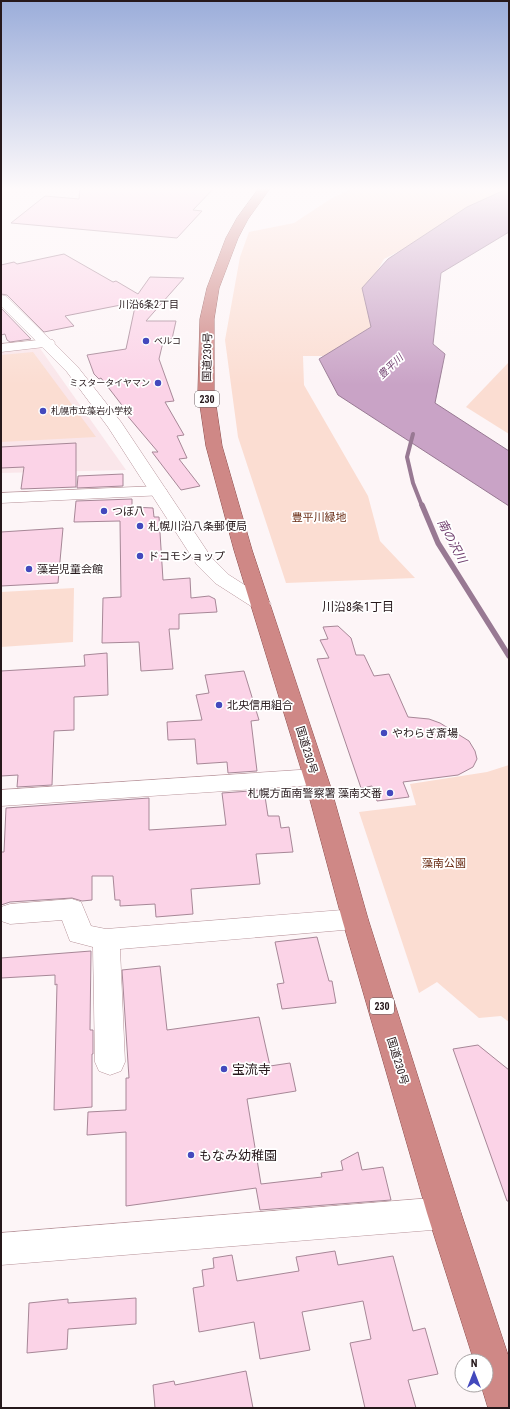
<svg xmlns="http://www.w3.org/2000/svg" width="510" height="1409" viewBox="0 0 510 1409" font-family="'Roboto Condensed','Noto Sans JP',sans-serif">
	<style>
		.built { fill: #fae6ea }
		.green { fill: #fbddd2 }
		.water { fill: #c9a3c6; stroke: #987993 }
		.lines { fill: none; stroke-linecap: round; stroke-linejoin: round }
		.stream-far1 { stroke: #987993; stroke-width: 4 }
		.stream { stroke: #987993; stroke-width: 5.5 }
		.building { fill: #fbd3e7; stroke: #a78797 }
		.minor-casing { stroke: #b7939a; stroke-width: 1 }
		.tertiary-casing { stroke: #b7939a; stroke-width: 1 }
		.trunk-casing { stroke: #8c4d4c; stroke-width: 1 }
		.minor { fill: #fff; fill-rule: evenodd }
		.tertiary { fill: #fff; fill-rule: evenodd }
		.trunk { fill: #cf8886; fill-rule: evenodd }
		.poi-dot { fill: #4349bd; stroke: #fff; stroke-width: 1.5 }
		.labels { text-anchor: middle; stroke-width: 3.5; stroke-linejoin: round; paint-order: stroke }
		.far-poi-label { font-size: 9px; fill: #26181b; stroke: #fff; text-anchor: start }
		.far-neighbourhood-label { font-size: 10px; fill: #26181b; stroke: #fff }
		.far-water-label { font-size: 10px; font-style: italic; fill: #724170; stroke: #fff }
		.shield { fill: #fff; stroke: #675d5f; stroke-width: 1 }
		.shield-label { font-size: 10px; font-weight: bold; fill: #26181b }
		.street-label { font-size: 11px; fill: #26181b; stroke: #fff }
		.poi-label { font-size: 11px; fill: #26181b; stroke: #fff; text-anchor: start }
		.park-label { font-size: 11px; fill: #6a2d15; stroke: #fff }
		.water-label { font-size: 12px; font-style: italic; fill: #724170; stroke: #fff }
		.neighbourhood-label { font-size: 12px; fill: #26181b; stroke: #fff }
		.near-poi-label { font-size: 13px; fill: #26181b; stroke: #fff; text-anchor: start }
	</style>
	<rect width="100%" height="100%" fill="#fdf5f7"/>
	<polygon class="built" points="39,347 126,470 1,473 1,352"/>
	<g class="green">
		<polygon points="356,187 509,187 509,189 426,237 384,259 376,273 379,325 352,345 323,356 303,356 304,385 368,496 380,541 415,578 286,583 238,437 225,340 240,257 249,232 294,223 332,198"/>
		<polygon points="33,352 96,437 1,442 1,355"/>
		<polygon points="509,362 509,434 466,407"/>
		<polygon points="74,588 73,642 1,647 1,592"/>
		<polygon points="509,765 509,1022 501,1016 479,1018 437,982 419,993 359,812 416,805 410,784 487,772"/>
	</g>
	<polygon class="water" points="509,188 509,232 441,273 433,344 445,354 435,403 509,451 509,506 338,395 319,359 371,327 362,288 388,259 467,207"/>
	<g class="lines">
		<polyline class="stream-far1" points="413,434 407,457 413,483 422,506"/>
		<polyline class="stream" points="422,505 438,543 509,656"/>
	</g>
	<g class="building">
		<polygon points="80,187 215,187 193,210 202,211 177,238 11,223 45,196 79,199"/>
		<polygon points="64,254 113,282 116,281 138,294 150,277 184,278 146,321 176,321 172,339 164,338 159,359 174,401 165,402 184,435 177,436 187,458 179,459 200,486 181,490 152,452 158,452 125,413 128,413 101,378 99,379 94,374 87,355 126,349 136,302 65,316 74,326 44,332 7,295 1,294 1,265 14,262 17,264"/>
		<polygon points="1,308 30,338 31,339 10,342 7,340 5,334 1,335"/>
		<polygon points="76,443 76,487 21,489 24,467 1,468 1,447"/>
		<polygon points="123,474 123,486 77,488 78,476"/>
		<polygon points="132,499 132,507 153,508 154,517 159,517 163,580 190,578 191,598 209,596 215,599 217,612 179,614 179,629 169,629 173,669 141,671 139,642 102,643 103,598 121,597 120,521 74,522 76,501"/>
		<polygon points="63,528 58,583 1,586 1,532"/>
		<polygon points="338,626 351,638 356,655 364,655 374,676 389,674 408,717 429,719 440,723 469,741 475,751 477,759 473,767 458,775 403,782 409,797 377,801 372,786 361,788 317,659 329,658 320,640 328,639 323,627"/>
		<polygon points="107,653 108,695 74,697 74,730 54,731 52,785 17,787 18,775 1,776 1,671 85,666 84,655"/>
		<polygon points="244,671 259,720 251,721 257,771 228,773 227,762 197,764 195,739 168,740 167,722 202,720 196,695 209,693 205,675"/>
		<polygon points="264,790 268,816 279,816 281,828 289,827 293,852 256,854 260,884 191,889 193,914 156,917 155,904 120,906 120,900 115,900 113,876 92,876 92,900 82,901 72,898 10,902 1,905 1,852 4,852 6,808 149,798 149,830 226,825 222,793"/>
		<polygon points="317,937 329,981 332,981 336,1003 282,1009 277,984 284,983 275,942"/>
		<polygon points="91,951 90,1030 93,1030 93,1054 92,1054 92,1107 54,1110 57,984 55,985 55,975 1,978 1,958"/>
		<polygon points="160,966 167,1030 259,1017 270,1066 290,1063 296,1091 247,1099 261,1184 322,1177 321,1173 343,1170 341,1161 358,1152 362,1170 383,1167 391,1200 260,1210 256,1188 126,1206 126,1132 87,1135 88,1112 126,1110 126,1078 129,1078 122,970"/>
		<polygon points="478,1045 509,1070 509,1201 507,1201 453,1049"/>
		<polygon points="335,1251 338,1265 393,1256 413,1331 425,1328 438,1374 408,1380 416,1408 365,1408 350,1343 371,1339 363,1301 302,1312 310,1350 260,1359 254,1322 199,1332 193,1288 204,1286 202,1270 214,1268 213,1258 232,1255 237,1281 299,1271 296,1257"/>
		<polygon points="136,1298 136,1324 68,1329 67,1349 27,1353 29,1303 68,1299 68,1303"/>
		<polygon points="246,1371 253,1408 155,1408 153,1385 174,1381 175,1385"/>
	</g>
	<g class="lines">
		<defs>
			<g id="minor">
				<polygon points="48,339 53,340 55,343 53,346 1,352 1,344"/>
				<polygon points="158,486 164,487 167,491 164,495 1,503 1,493"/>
				<polygon points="315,769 323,771 327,777 323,783 315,785 1,806 1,790"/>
				<polygon points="72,899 81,902 91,926 106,929 355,909 364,912 368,919 364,926 355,929 120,949 125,1062 121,1071 110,1075 99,1071 95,1062 93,947 70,941 62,920 10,924 1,921 1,907 10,904"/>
				<polygon points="444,1197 456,1202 461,1213 456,1224 444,1229 1,1265 1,1233"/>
			</g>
			<polygon id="tertiary" points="1,295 6,296 77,366 121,422 211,557 229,575 268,600 271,604 268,608 261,610 254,608 215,583 197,565 108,427 67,372 1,306"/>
			<polygon id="trunk" points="260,187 271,187 248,219 238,238 219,288 214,319 214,392 222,446 252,550 330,785 368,919 461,1213 509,1358 509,1408 488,1408 481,1385 486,1385 486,1361 474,1361 427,1213 342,919 306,785 234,550 206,446 198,392 200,319 207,288 226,238 237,218"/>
		</defs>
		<use href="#minor" class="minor-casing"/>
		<use href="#tertiary" class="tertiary-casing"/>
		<use href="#trunk" class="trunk-casing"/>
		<use href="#minor" class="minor"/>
		<use href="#tertiary" class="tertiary"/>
		<use href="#trunk" class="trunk"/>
	</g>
	<linearGradient id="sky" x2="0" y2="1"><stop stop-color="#9badda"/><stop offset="0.49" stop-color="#fefafb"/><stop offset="1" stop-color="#fefafb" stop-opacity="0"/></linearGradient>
	<rect width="510" height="385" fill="url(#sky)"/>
	<g class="poi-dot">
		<circle cx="146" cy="341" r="4"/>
		<circle cx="158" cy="383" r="4"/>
		<circle cx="43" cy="411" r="4"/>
		<circle cx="104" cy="511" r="4"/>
		<circle cx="140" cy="526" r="4"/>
		<circle cx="140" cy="556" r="4"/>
		<circle cx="29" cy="569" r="4"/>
		<circle cx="219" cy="705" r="4"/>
		<circle cx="384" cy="733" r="4"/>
		<circle cx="390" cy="793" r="4"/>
		<circle cx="224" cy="1069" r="4"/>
		<circle cx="191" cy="1155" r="4"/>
	</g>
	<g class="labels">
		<g class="far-poi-label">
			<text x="154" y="344">ベルコ</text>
			<text x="150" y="386" text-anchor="end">ミスタータイヤマン</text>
			<text x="51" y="414">札幌市立藻岩小学校</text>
		</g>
		<g class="far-neighbourhood-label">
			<text x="149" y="308">川沿6条2丁目</text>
		</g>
		<g class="far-water-label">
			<text transform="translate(390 366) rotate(-44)" y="4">豊平川</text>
		</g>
		<g class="shield">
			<rect x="195" y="391" width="24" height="16" rx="3"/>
			<rect x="370" y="998" width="24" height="16" rx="3"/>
		</g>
		<g class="shield-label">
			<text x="207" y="403">230</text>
			<text x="382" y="1010">230</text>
		</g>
		<g class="street-label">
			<text transform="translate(207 357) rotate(-89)" y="4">国道230号</text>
			<text transform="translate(307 750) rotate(73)" y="4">国道230号</text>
			<text transform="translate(398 1061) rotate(73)" y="4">国道230号</text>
		</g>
		<g class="poi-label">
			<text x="112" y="515">つぼ八</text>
			<text x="148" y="530">札幌川沿八条郵便局</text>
			<text x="148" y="560">ドコモショップ</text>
			<text x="37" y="573">藻岩児童会館</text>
			<text x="227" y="709">北央信用組合</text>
			<text x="392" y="737">やわらぎ斎場</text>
			<text x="382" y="797" text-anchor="end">札幌方面南警察署 藻南交番</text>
		</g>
		<g class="park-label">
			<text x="319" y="521">豊平川緑地</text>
			<text x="444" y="867">藻南公園</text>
		</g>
		<g class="water-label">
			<text transform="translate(452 541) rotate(62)" y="4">南の沢川</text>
		</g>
		<g class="neighbourhood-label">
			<text x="358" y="611">川沿8条1丁目</text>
		</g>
		<g class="near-poi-label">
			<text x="232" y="1074">宝流寺</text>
			<text x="199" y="1160">もなみ幼稚園</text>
		</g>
	</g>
	<rect width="510" height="1409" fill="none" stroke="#26181b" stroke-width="4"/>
	<g transform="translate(474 1373)"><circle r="19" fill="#ffffff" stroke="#a8a3a4"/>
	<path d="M0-3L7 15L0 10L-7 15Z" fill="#4349bd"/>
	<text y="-6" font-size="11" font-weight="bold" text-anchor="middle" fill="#26181b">N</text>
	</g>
</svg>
